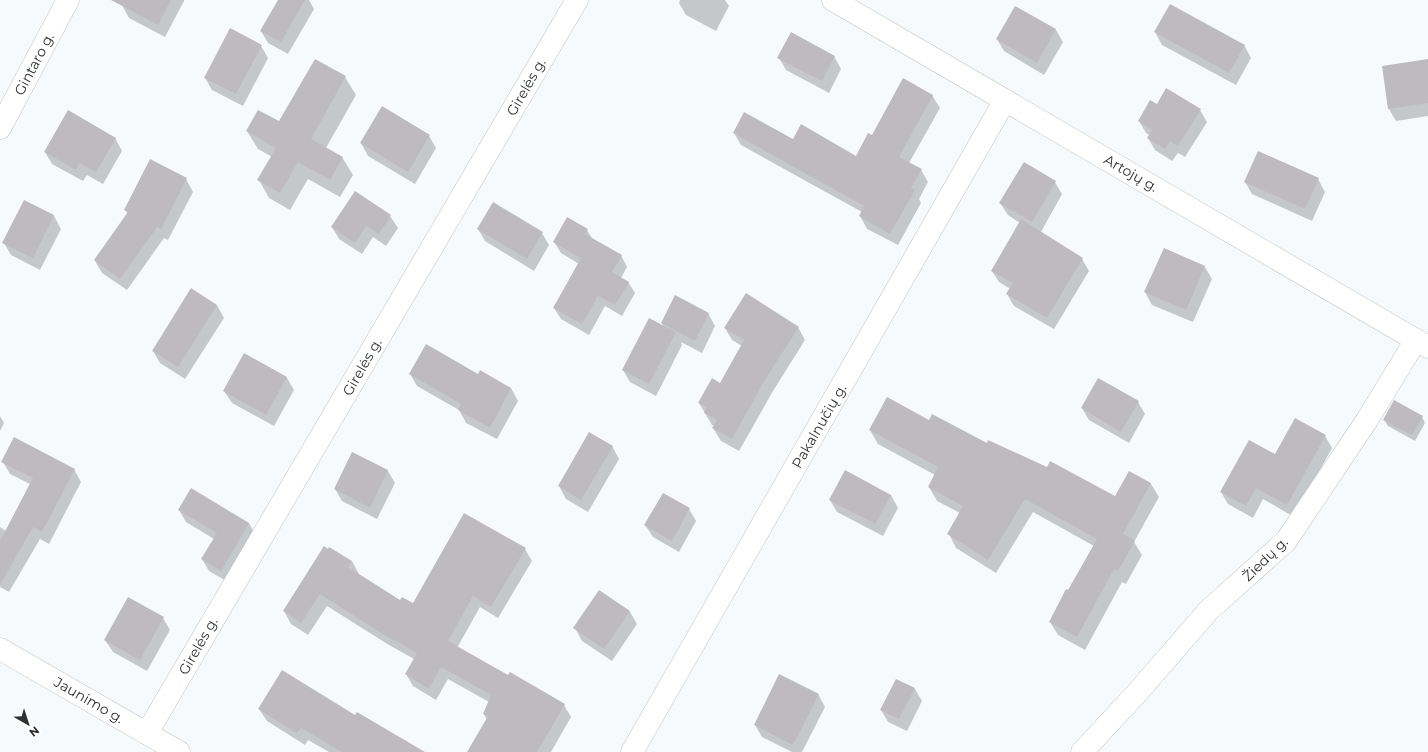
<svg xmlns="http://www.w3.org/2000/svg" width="1428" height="752" viewBox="0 0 1428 752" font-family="Montserrat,sans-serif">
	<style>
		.shadow { fill: #0003 }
		.building { fill: #bebbbe }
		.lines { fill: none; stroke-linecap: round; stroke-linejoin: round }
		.street-casing { stroke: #c0c3c6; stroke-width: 23 }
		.street { stroke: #fff; stroke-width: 22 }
		.labels { text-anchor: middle; stroke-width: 4; stroke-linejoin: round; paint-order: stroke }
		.street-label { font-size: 14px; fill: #2f3031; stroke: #fff }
	</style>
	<rect width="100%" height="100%" fill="#f7fafd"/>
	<g class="shadow">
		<polygon points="124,0 184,0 184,1 165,37 129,18 122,5"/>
		<polygon points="279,0 309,0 314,9 288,54 268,43 261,31"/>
		<polygon points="680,0 725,0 729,6 716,31 686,15 679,3"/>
		<polygon points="1015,7 1056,30 1063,42 1044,75 1004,51 997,39"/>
		<polygon points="1155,32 1244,45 1251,58 1236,85 1162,45"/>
		<polygon points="261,46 268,58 243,106 212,90 205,78"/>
		<polygon points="834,56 841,69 829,93 786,70 779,58"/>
		<polygon points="315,60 345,77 356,95 326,148 342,157 353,175 340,197 308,179 290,210 269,198 259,180 272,157 258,149 247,131 280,123"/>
		<polygon points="1428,60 1428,116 1396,121 1389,109"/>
		<polygon points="932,95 940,108 909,163 921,170 928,182 919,199 921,203 898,245 867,229 860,216 862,212 741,145 734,133 793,140 856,157 872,137"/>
		<polygon points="1157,105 1200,110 1207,122 1185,157 1178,153 1172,161 1155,150 1148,138 1149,135 1146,133 1139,121"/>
		<polygon points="429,136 436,148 415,184 368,156 361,143"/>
		<polygon points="115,138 122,151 103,184 87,175 83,181 52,164 45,152"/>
		<polygon points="186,179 193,192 168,240 164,238 127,290 102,273 95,261 128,214 125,210"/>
		<polygon points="1318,179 1325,192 1312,221 1252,194 1245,182"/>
		<polygon points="1055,182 1062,194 1041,232 1082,259 1089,271 1054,329 1014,306 1007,294 1010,289 999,282 992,271 1020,223 1008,215 1000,203"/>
		<polygon points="355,193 390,216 398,228 386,246 373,237 362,254 339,239 332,227"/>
		<polygon points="24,202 54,216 61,229 40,270 11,255 4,243"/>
		<polygon points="478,229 542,233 549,245 534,271 485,241"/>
		<polygon points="587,230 593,240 621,255 627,267 621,278 628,282 635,293 622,316 605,306 589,335 561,319 554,308 579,264 561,253 554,242"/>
		<polygon points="1205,267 1212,279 1193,322 1152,305 1145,292"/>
		<polygon points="217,305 224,318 185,379 160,363 153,351"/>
		<polygon points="708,313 715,326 702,353 681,342 682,345 656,396 630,382 623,370 664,327 662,323"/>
		<polygon points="798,327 805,340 773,391 739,451 721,441 713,428 715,426 712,425 699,403 721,385 742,346 732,340 725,328"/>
		<polygon points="245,355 287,378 294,390 274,426 232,403 224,391"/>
		<polygon points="410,374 478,375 511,388 518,401 497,439 466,423 459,410 417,386"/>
		<polygon points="887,398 929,421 1116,497 1129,472 1151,484 1159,497 1134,542 1142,555 1126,584 1122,582 1085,650 1058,635 1050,622 1069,592 1094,546 1033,512 996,573 956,548 949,534 960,513 937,501 929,487 935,475 878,444 870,430"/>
		<polygon points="1138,402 1145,414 1129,443 1089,420 1082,408"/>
		<polygon points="0,416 4,423 0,431"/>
		<polygon points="1422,417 1425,423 1415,441 1388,426 1384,420"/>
		<polygon points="1325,436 1332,448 1294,517 1263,499 1253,518 1228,504 1221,492 1275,456"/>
		<polygon points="612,446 619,459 588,512 566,499 559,486"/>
		<polygon points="353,454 388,471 395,483 377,519 342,501 335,489"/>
		<polygon points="3,462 74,469 81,482 49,544 40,539 9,592 0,587 0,527 6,531 30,484 10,474"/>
		<polygon points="891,495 898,508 883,536 837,512 830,500"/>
		<polygon points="689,509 696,521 679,552 653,537 645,525"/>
		<polygon points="179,510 249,523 256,536 228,582 209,571 202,559 214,539 186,522"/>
		<polygon points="525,549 532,561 498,618 480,607 457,648 508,676 564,705 571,717 551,752 469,752 487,720 484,714 489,702 448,679 436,700 413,686 406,674 414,659 389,645 327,606 308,635 291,624 284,611 352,561 359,574 358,575 401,601 414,605"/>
		<polygon points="600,592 630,612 637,624 612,661 582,641 575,628"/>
		<polygon points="163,618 170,630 147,671 113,652 105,640"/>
		<polygon points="896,680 915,689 922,701 907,731 888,722 881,710"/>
		<polygon points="818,694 825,707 802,752 792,752 762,737 755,725"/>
		<polygon points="259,709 408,752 329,752 308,740 305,745 267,721"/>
	</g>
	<g class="building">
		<polygon points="111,0 171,0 158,25"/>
		<polygon points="278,0 305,0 281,42 260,31"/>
		<polygon points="1170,4 1245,45 1229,73 1154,32"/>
		<polygon points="1015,6 1056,29 1037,63 996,39"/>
		<polygon points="230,28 262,45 236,94 204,78"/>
		<polygon points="791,32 835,56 822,81 777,58"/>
		<polygon points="315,59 346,76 311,139 343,157 330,180 298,162 280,193 257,180 276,148 246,131 258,110 279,121"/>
		<polygon points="1428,59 1428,103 1388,109 1382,66"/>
		<polygon points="903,78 933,95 899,157 922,169 911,188 915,190 890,234 859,216 864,206 733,133 744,112 793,139 801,124 856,156 868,133 872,135"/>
		<polygon points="1166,88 1201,109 1178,146 1170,141 1165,149 1147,138 1152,130 1138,121 1150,100 1157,104"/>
		<polygon points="382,106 430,135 408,172 360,143"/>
		<polygon points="68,110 116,138 96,172 79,163 76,170 44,152"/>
		<polygon points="1258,151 1319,178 1305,209 1244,182"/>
		<polygon points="150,159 187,178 161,229 157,227 120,279 94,260 128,212 124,210"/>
		<polygon points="1024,162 1056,181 1032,222 999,203"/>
		<polygon points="355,191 391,215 379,234 366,226 355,243 331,227"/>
		<polygon points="24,200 54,215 33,258 2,243"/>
		<polygon points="493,202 543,232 527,259 477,229"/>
		<polygon points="567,217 588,229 585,234 622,255 612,272 629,282 615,305 598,296 582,324 553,308 581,258 553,242"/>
		<polygon points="1021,219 1083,258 1047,318 1006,294 1013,283 991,271"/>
		<polygon points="1164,248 1205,266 1186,310 1144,292"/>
		<polygon points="191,288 217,305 178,367 152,351"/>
		<polygon points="746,293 799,327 766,378 732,439 712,428 717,420 704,413 707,407 698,403 712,378 720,383 744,340 724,328"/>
		<polygon points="675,295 709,313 695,341 661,323"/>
		<polygon points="649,318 676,332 649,384 622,370"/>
		<polygon points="426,344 478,374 480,370 511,388 490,428 458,410 461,404 409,374"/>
		<polygon points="244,353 287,377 266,415 223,391"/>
		<polygon points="1098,378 1139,401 1121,432 1081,408"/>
		<polygon points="887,397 929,420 932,414 987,443 988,440 1047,467 1050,461 1115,496 1129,471 1151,483 1123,534 1135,541 1118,571 1114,569 1077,637 1049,622 1066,589 1068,590 1097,539 1025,499 988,560 947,534 963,506 928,487 938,467 869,430"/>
		<polygon points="1394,400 1423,416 1412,435 1383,420"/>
		<polygon points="1295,418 1326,435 1287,505 1256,488 1246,506 1220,492 1249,440 1275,454"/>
		<polygon points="589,432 613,446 581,500 558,486"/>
		<polygon points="14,437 75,469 42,532 33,527 0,585 0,541 33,478 1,462"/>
		<polygon points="352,452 388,470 370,508 334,489"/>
		<polygon points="845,470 891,495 875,524 829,500"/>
		<polygon points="191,488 249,523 221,571 201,559 217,533 178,510"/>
		<polygon points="663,493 690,508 672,541 644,525"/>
		<polygon points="464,513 526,548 491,607 473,596 448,641 508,675 510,672 565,704 537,752 467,752 488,716 483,714 491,695 441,667 429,689 405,674 417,653 381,633 320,594 301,623 283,611 324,546 328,549 329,547 352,561 348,567 400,600 402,597 413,603"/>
		<polygon points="599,590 630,611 604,649 573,628"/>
		<polygon points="128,597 164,617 140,660 104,640"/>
		<polygon points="282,670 355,715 357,712 425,752 342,752 301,728 297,733 258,709"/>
		<polygon points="779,674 819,694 793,745 754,725"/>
		<polygon points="896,679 915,688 899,719 880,710"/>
	</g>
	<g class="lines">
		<defs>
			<g id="street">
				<polyline points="833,0 1428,347"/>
				<polyline points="0,128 68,0"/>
				<polyline points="0,649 179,752"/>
				<polyline points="147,733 577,0"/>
				<polyline points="632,752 1005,100"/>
				<polyline points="1082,752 1136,694 1209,610 1286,541 1367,420 1416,340"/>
			</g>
		</defs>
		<use href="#street" class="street-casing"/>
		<use href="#street" class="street"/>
	</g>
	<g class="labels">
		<g class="street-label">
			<text transform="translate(34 64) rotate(-62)" y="5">Gintaro g.</text>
			<text transform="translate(526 87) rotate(-60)" y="5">Girelės g.</text>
			<text transform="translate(1131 173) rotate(30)" y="5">Artojų g.</text>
			<text transform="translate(362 367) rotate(-60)" y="5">Girelės g.</text>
			<text transform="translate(819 426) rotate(-60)" y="5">Pakalnučių g.</text>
			<text transform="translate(1265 559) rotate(-44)" y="5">Žiedų g.</text>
			<text transform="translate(198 646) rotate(-60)" y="5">Girelės g.</text>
			<text transform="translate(89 700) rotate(30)" y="5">Jaunimo g.</text>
		</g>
	</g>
	<g transform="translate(28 724) rotate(141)" stroke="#ffffff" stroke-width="3" paint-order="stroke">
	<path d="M0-3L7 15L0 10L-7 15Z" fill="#2f3031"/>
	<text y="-6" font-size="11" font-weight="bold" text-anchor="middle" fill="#2f3031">N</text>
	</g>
</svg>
